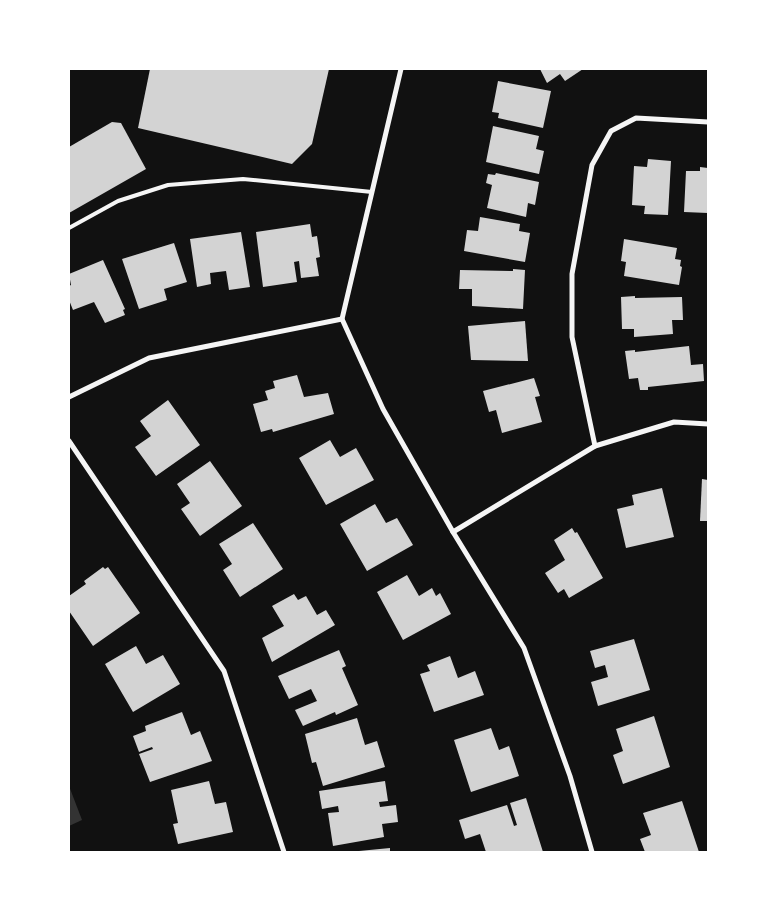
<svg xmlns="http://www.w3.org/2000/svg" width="777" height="921" viewBox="0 0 777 921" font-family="Mulish,sans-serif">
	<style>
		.water { fill: #333 }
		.building { fill: #d3d3d3 }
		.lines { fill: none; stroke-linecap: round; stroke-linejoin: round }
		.service { stroke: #f5f5f5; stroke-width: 4 }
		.minor { stroke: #f5f5f5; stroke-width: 5 }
	</style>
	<rect width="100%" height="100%" fill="#111"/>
	<polygon class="water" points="69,786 82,820 69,826"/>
	<g class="building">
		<polygon points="150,69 329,69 312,144 292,164 138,128"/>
		<polygon points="540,69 583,69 565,81 560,74 547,83"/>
		<polygon points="498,81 551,91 543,128 498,118 499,113 492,112"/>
		<polygon points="112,122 121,123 146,169 69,213 69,147"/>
		<polygon points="493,126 539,136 536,149 544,151 539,174 486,162"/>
		<polygon points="648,159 671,161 668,215 644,214 645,206 632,205 634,166 647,167"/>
		<polygon points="700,167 708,168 708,213 684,212 686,171 700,171"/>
		<polygon points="496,173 539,182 535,205 528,203 526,217 487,208 492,185 486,183 488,174 495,175"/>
		<polygon points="480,217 520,224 519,231 530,233 525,262 464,251 467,230 478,231"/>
		<polygon points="310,224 312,237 317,236 320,257 316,258 319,276 301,278 299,261 294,262 297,282 263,287 256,232"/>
		<polygon points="241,232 250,287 229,290 226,271 210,273 211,284 197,287 190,239"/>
		<polygon points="624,239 677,248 675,259 681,260 680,266 682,267 679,285 624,276 626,262 621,261"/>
		<polygon points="174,243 187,282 164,289 167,300 139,309 122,259"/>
		<polygon points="103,260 125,309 123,310 125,315 105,323 94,302 73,310 69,300 69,286 71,285 69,274"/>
		<polygon points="513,269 525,270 523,309 472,306 472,289 459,289 460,270 513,271"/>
		<polygon points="635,296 635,298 682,297 683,320 672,320 673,334 634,337 634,329 622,329 621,297"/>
		<polygon points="525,321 528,361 471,360 468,326"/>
		<polygon points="689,346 691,365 703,364 704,381 648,387 648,390 640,390 638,378 629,379 625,351 635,350 635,352"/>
		<polygon points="297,375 304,397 328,393 334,414 273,432 272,429 261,432 253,404 268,400 265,391 275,388 273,381"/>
		<polygon points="534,378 540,396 535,397 542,422 502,433 496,410 489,412 483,391"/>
		<polygon points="168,400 200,445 156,476 135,447 151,436 140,421"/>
		<polygon points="330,440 340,457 356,448 374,480 326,505 299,458"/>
		<polygon points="210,461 242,506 200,536 181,509 190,503 177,484"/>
		<polygon points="702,479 708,480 708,521 700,521"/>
		<polygon points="662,488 674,537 626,548 617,509 634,505 632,495"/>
		<polygon points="375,504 386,523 397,518 413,545 367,571 340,524"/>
		<polygon points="253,523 283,569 240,597 223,570 232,564 219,544"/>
		<polygon points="572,528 575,533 577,532 603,578 569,598 564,589 558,593 545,573 565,560 554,540"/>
		<polygon points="103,567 105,569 108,567 140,613 93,646 69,611 69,596 86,584 84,581"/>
		<polygon points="407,575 419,596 432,588 436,596 440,593 451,614 403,640 377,592"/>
		<polygon points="294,594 298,600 306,596 317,615 326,610 335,625 272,662 262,638 284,626 272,606"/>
		<polygon points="634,639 650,690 598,706 591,682 608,677 605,665 595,668 590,651"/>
		<polygon points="136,646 146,664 163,655 180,684 133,712 105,664"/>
		<polygon points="339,650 346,666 342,668 358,705 336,715 335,712 303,726 295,710 317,701 311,689 289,699 278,676"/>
		<polygon points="450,656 458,678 475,671 484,695 434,712 420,674 430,671 427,665"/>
		<polygon points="182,712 191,735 200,731 212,761 150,782 139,754 153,749 152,747 139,752 133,736 146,731 145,726"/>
		<polygon points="654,716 670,767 623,784 613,755 623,751 616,729"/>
		<polygon points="357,718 365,745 377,741 385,767 323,786 316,762 312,763 305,734"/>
		<polygon points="491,728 499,750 509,746 519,776 471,792 454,740"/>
		<polygon points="209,781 215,804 226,802 233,832 178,844 173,824 178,823 171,790"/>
		<polygon points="385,781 388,801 379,802 380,807 396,805 398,822 382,824 384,837 333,846 328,813 339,812 338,806 322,809 319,791"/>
		<polygon points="526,798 543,852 486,852 480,834 465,839 459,820 507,805 514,826 517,825 510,803"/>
		<polygon points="682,801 699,852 645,852 640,839 651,835 643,813"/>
		<polygon points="390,848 390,852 359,852 359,851"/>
	</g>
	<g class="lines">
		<polyline class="service" points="69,228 118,201 168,185 243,179 372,192"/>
		<g class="minor">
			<polyline points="401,69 342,319 383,409 453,532 524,648 570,776 592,852"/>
			<polyline points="69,397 149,358 342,319"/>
			<polyline points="69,441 224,671 284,852"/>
			<polyline points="595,446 572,337 572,274 592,165 611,131 636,118 708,122"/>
			<polyline points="453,532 595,446 674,422 708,424"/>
		</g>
	</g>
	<rect width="777" height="921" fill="none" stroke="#ffffff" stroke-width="140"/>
</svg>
